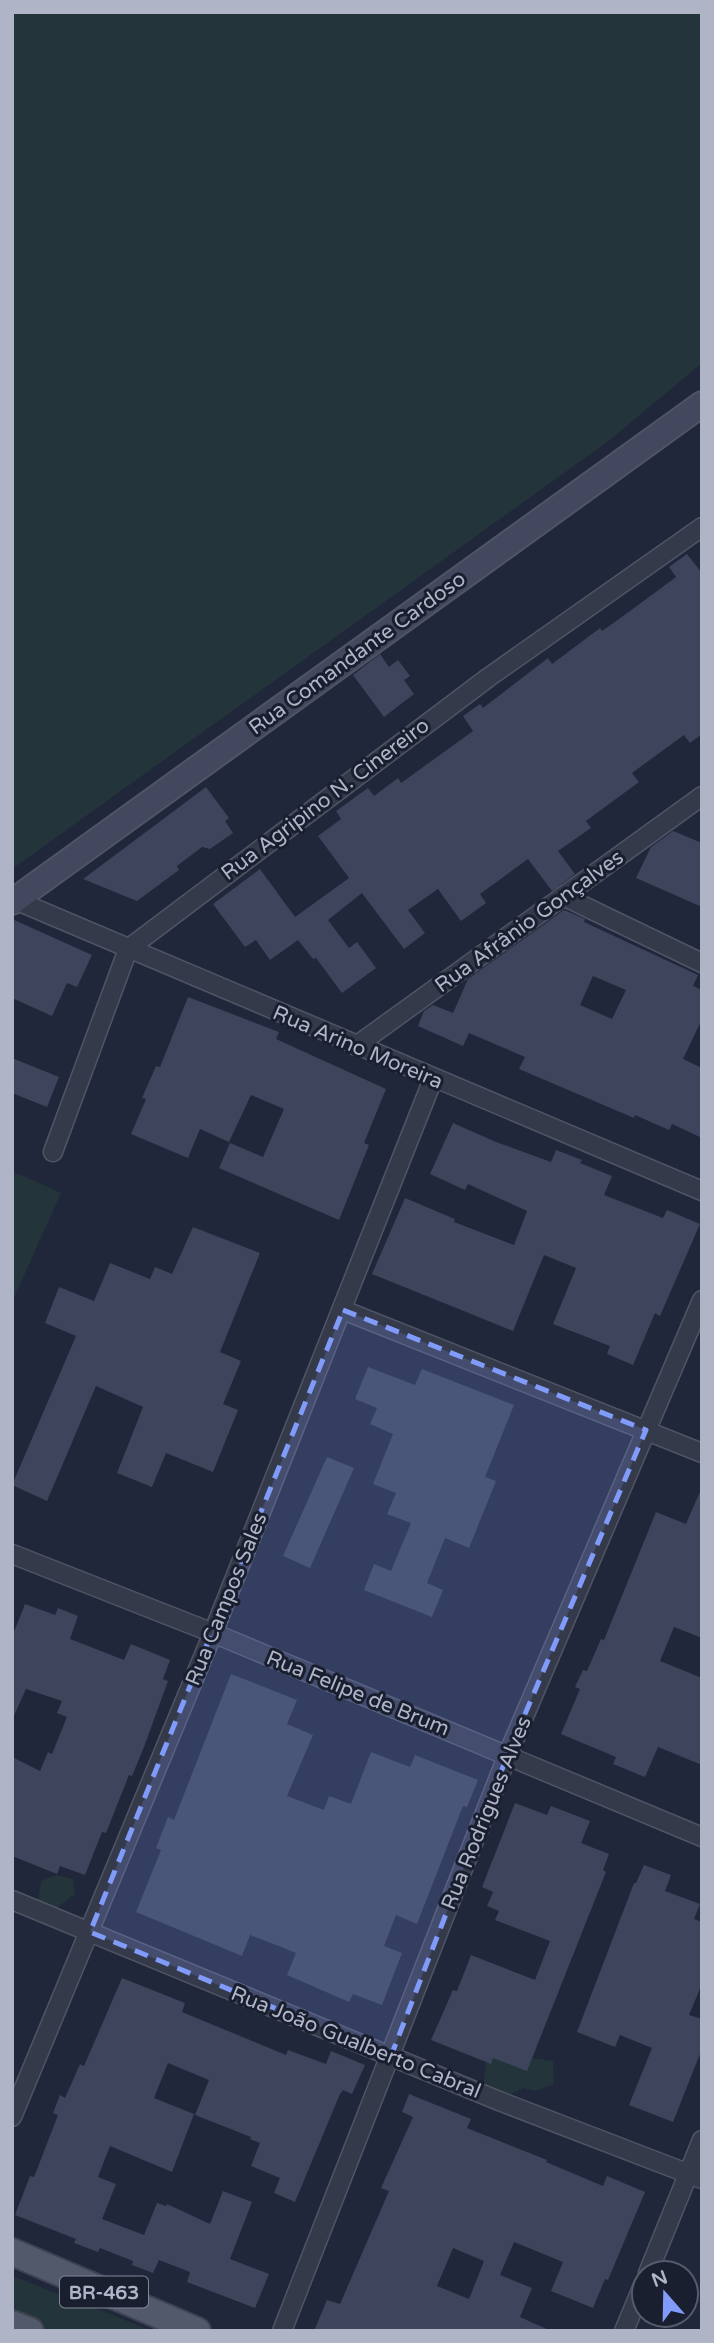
<svg xmlns="http://www.w3.org/2000/svg" width="714" height="2343" viewBox="0 0 714 2343" font-family="'Varela Round',sans-serif">
	<style>
		.green { fill: #23343b }
		.building { fill: #3d445b; fill-rule: evenodd }
		.lines { fill: none; stroke-linecap: round; stroke-linejoin: round }
		.street-casing { stroke: #505465; stroke-width: 21 }
		.secondary-casing { stroke: #505465; stroke-width: 28 }
		.primary-casing { stroke: #3e4354; stroke-width: 30 }
		.street { stroke: #353a4b; stroke-width: 18 }
		.secondary { stroke: #43485e; stroke-width: 24 }
		.primary { stroke: #52596b; stroke-width: 26 }
		.marked { fill: #819bfa; fill-opacity: 0.2; stroke: #819bfa; stroke-width: 5; stroke-dasharray: 14 9; stroke-linejoin: round }
		.labels { text-anchor: middle; stroke-width: 6; stroke-linejoin: round; paint-order: stroke }
		.shield { fill: #1a1f2f; stroke: #838799; stroke-width: 2 }
		.shield-label { font-size: 19px; font-weight: bold; fill: #b0b4c7 }
		.street-label { font-size: 21px; fill: #b0b4c7; stroke: #1a1f2f }
	</style>
	<rect width="100%" height="100%" fill="#21273a"/>
	<g class="green">
		<polygon points="12,12 702,12 702,363 606,443 12,869"/>
		<polygon points="12,1171 61,1193 12,1302"/>
		<polygon points="57,1875 73,1879 75,1894 55,1909 38,1902 41,1881"/>
		<polygon points="492,2053 553,2061 554,2084 536,2091 524,2088 499,2099 484,2082 486,2062"/>
		<polygon points="12,2276 153,2331 48,2331 12,2317"/>
	</g>
	<g class="building">
		<polygon points="687,554 702,573 702,734 690,743 684,735 632,773 639,782 586,821 591,828 558,851 575,874 552,891 528,859 480,894 486,903 461,921 438,889 408,910 425,933 404,949 362,893 328,920 349,948 357,942 376,968 342,993 316,958 313,959 298,940 270,960 256,940 245,947 213,904 260,869 295,917 349,878 318,836 341,819 336,811 368,788 374,796 398,778 401,783 473,731 463,716 480,704 483,708 548,658 552,664 600,628 602,631 630,611 676,577 669,567"/>
		<polygon points="380,654 389,667 398,660 410,676 404,680 414,694 384,717 353,675"/>
		<polygon points="206,787 229,818 225,821 233,833 210,849 202,847 177,866 179,870 137,901 83,879"/>
		<polygon points="673,831 702,843 702,907 636,878 651,847"/>
		<path d="M564,910L585,919L584,922L698,975L693,986L702,990V1019L683,1059L702,1068V1138L672,1124L669,1130L635,1115L634,1118L519,1069L525,1057L469,1033L463,1046L418,1026L424,1011L433,1005L453,1013L468,979ZM593,976L626,990L612,1019L580,1005Z"/>
		<polygon points="12,919 92,955 77,987 67,983 52,1016 12,998"/>
		<polygon points="188,997 279,1032 276,1039 386,1089 364,1143 369,1145 339,1220 219,1168 230,1143 263,1157 284,1109 251,1095 229,1142 200,1129 188,1158 131,1134 146,1099 142,1098 156,1066 160,1067"/>
		<polygon points="12,1058 59,1077 47,1107 12,1093"/>
		<polygon points="453,1123 496,1142 551,1162 556,1150 582,1160 580,1163 612,1176 604,1195 663,1218 667,1210 700,1224 660,1316 655,1313 633,1365 607,1354 610,1346 553,1324 576,1268 544,1255 513,1331 372,1274 405,1198 455,1219 454,1222 514,1245 527,1211 468,1184 465,1190 430,1174"/>
		<polygon points="193,1227 260,1253 220,1352 241,1361 223,1404 238,1410 213,1472 166,1453 152,1487 117,1473 143,1407 96,1386 47,1501 12,1485 76,1336 45,1323 59,1287 94,1301 110,1263 150,1279 155,1267 172,1274"/>
		<polygon points="368,1367 415,1385 422,1369 514,1405 485,1477 496,1481 469,1548 445,1538 427,1583 443,1590 432,1617 364,1590 374,1564 391,1571 411,1523 387,1514 396,1493 373,1484 393,1434 370,1424 377,1408 355,1399"/>
		<polygon points="327,1457 354,1468 310,1568 283,1556"/>
		<polygon points="702,1487 702,1638 674,1627 660,1661 702,1678 702,1765 658,1747 645,1777 613,1764 616,1757 561,1734 580,1689 575,1687 583,1670 587,1671 601,1639 604,1640 656,1512 686,1524"/>
		<polygon points="25,1604 55,1615 58,1608 78,1616 70,1639 124,1660 131,1644 170,1660 163,1679 168,1681 144,1747 132,1776 129,1775 106,1833 102,1832 85,1875 60,1866 57,1874 12,1856 12,1757 40,1771 48,1752 52,1754 67,1717 57,1713 62,1701 26,1689 12,1720 12,1637"/>
		<polygon points="231,1674 297,1700 287,1724 313,1735 287,1796 324,1810 329,1796 351,1804 371,1752 410,1767 415,1755 478,1780 467,1807 463,1806 417,1924 396,1915 384,1946 402,1953 382,2005 353,1994 349,2002 287,1975 296,1953 271,1943 250,1935 242,1956 136,1912 161,1850 156,1848 168,1817 174,1820"/>
		<polygon points="515,1803 547,1815 551,1806 590,1821 581,1843 609,1854 603,1870 606,1872 527,2071 493,2058 491,2064 431,2040 453,1990 457,1991 471,1955 535,1980 550,1941 495,1920 499,1911 487,1906 493,1892 482,1887"/>
		<polygon points="644,1865 671,1875 665,1891 700,1904 694,1919 702,1922 702,1984 689,2015 702,2019 702,2049 673,2122 629,2105 652,2048 620,2035 615,2047 577,2032 634,1883 636,1883"/>
		<polygon points="122,1978 185,2003 182,2012 286,2055 288,2050 326,2064 331,2051 365,2065 352,2094 343,2090 340,2094 295,2202 274,2193 280,2178 251,2166 260,2143 250,2139 251,2137 195,2115 209,2080 168,2063 154,2098 194,2114 172,2172 110,2146 98,2177 116,2184 102,2219 144,2235 157,2203 166,2206 167,2204 210,2224 223,2191 252,2202 230,2259 269,2274 255,2308 187,2282 190,2272 159,2260 153,2273 132,2265 133,2261 100,2248 98,2252 74,2243 76,2239 15,2215 30,2176 34,2177 58,2115 53,2113 60,2095 65,2098 80,2064 84,2066"/>
		<path d="M409,2094L471,2119L467,2128L547,2160L546,2162L603,2186L607,2176L645,2192L608,2280L605,2279L593,2308L551,2291L563,2262L514,2242L500,2275L532,2288L520,2317L551,2331H314L327,2300L340,2304L389,2191L381,2188L413,2117L402,2112ZM453,2248L484,2261L469,2299L437,2286Z"/>
	</g>
	<g class="lines">
		<defs>
			<g id="street">
				<polyline points="563,896 702,963"/>
				<polyline points="15,900 702,1191"/>
				<polyline points="356,1046 702,796"/>
				<polyline points="53,1152 128,949 489,677 702,527"/>
				<polyline points="343,1310 702,1453"/>
				<polyline points="12,1554 213,1633 702,1837"/>
				<polyline points="12,1900 499,2101 702,2179"/>
				<polyline points="12,2117 213,1633 433,1079"/>
				<polyline points="648,2273 702,2140"/>
				<polyline points="282,2331 508,1754 702,1300"/>
				<polyline points="624,2331 644,2283"/>
			</g>
			<polyline id="secondary" points="12,902 702,404"/>
			<g id="primary">
				<polyline points="12,2252 197,2331"/>
				<polyline points="12,2324 30,2331"/>
			</g>
		</defs>
		<use href="#street" class="street-casing"/>
		<use href="#secondary" class="secondary-casing"/>
		<use href="#primary" class="primary-casing"/>
		<use href="#street" class="street"/>
		<use href="#secondary" class="secondary"/>
		<use href="#primary" class="primary"/>
	</g>
	<path class="marked" d="M343,1310L646,1430L508,1754L391,2056L90,1932Z"/>
	<g class="labels">
		<rect class="shield" x="60" y="2276.5" width="88" height="31" rx="5"/>
		<g class="shield-label">
			<text x="104" y="2299">BR-463</text>
		</g>
		<g class="street-label">
			<text transform="translate(357 653) rotate(-36)" y="7">Rua Comandante Cardoso</text>
			<text transform="translate(325 799) rotate(-37)" y="7">Rua Agripino N. Cinereiro</text>
			<text transform="translate(529 921) rotate(-36)" y="7">Rua Afrânio Gonçalves</text>
			<text transform="translate(358 1047) rotate(23)" y="7">Rua Arino Moreira</text>
			<text transform="translate(226 1599) rotate(-68)" y="7">Rua Campos Sales</text>
			<text transform="translate(358 1693) rotate(22)" y="7">Rua Felipe de Brum</text>
			<text transform="translate(486 1813) rotate(-68)" y="7">Rua Rodrigues Alves</text>
			<text transform="translate(356 2042) rotate(22)" y="7">Rua João Gualberto Cabral</text>
		</g>
	</g>
	<rect width="714" height="2343" fill="none" stroke="#b0b4c7" stroke-width="28"/>
	<g transform="translate(665 2294) rotate(340)"><circle r="33" fill="#1a1f2f" stroke="#565b6c" stroke-width="2"/>
	<path d="M0-5L12 26L0 18L-12 26Z" fill="#819bfa"/>
	<text y="-10" font-size="19" font-weight="bold" text-anchor="middle" fill="#b0b4c7">N</text>
	</g>
</svg>
